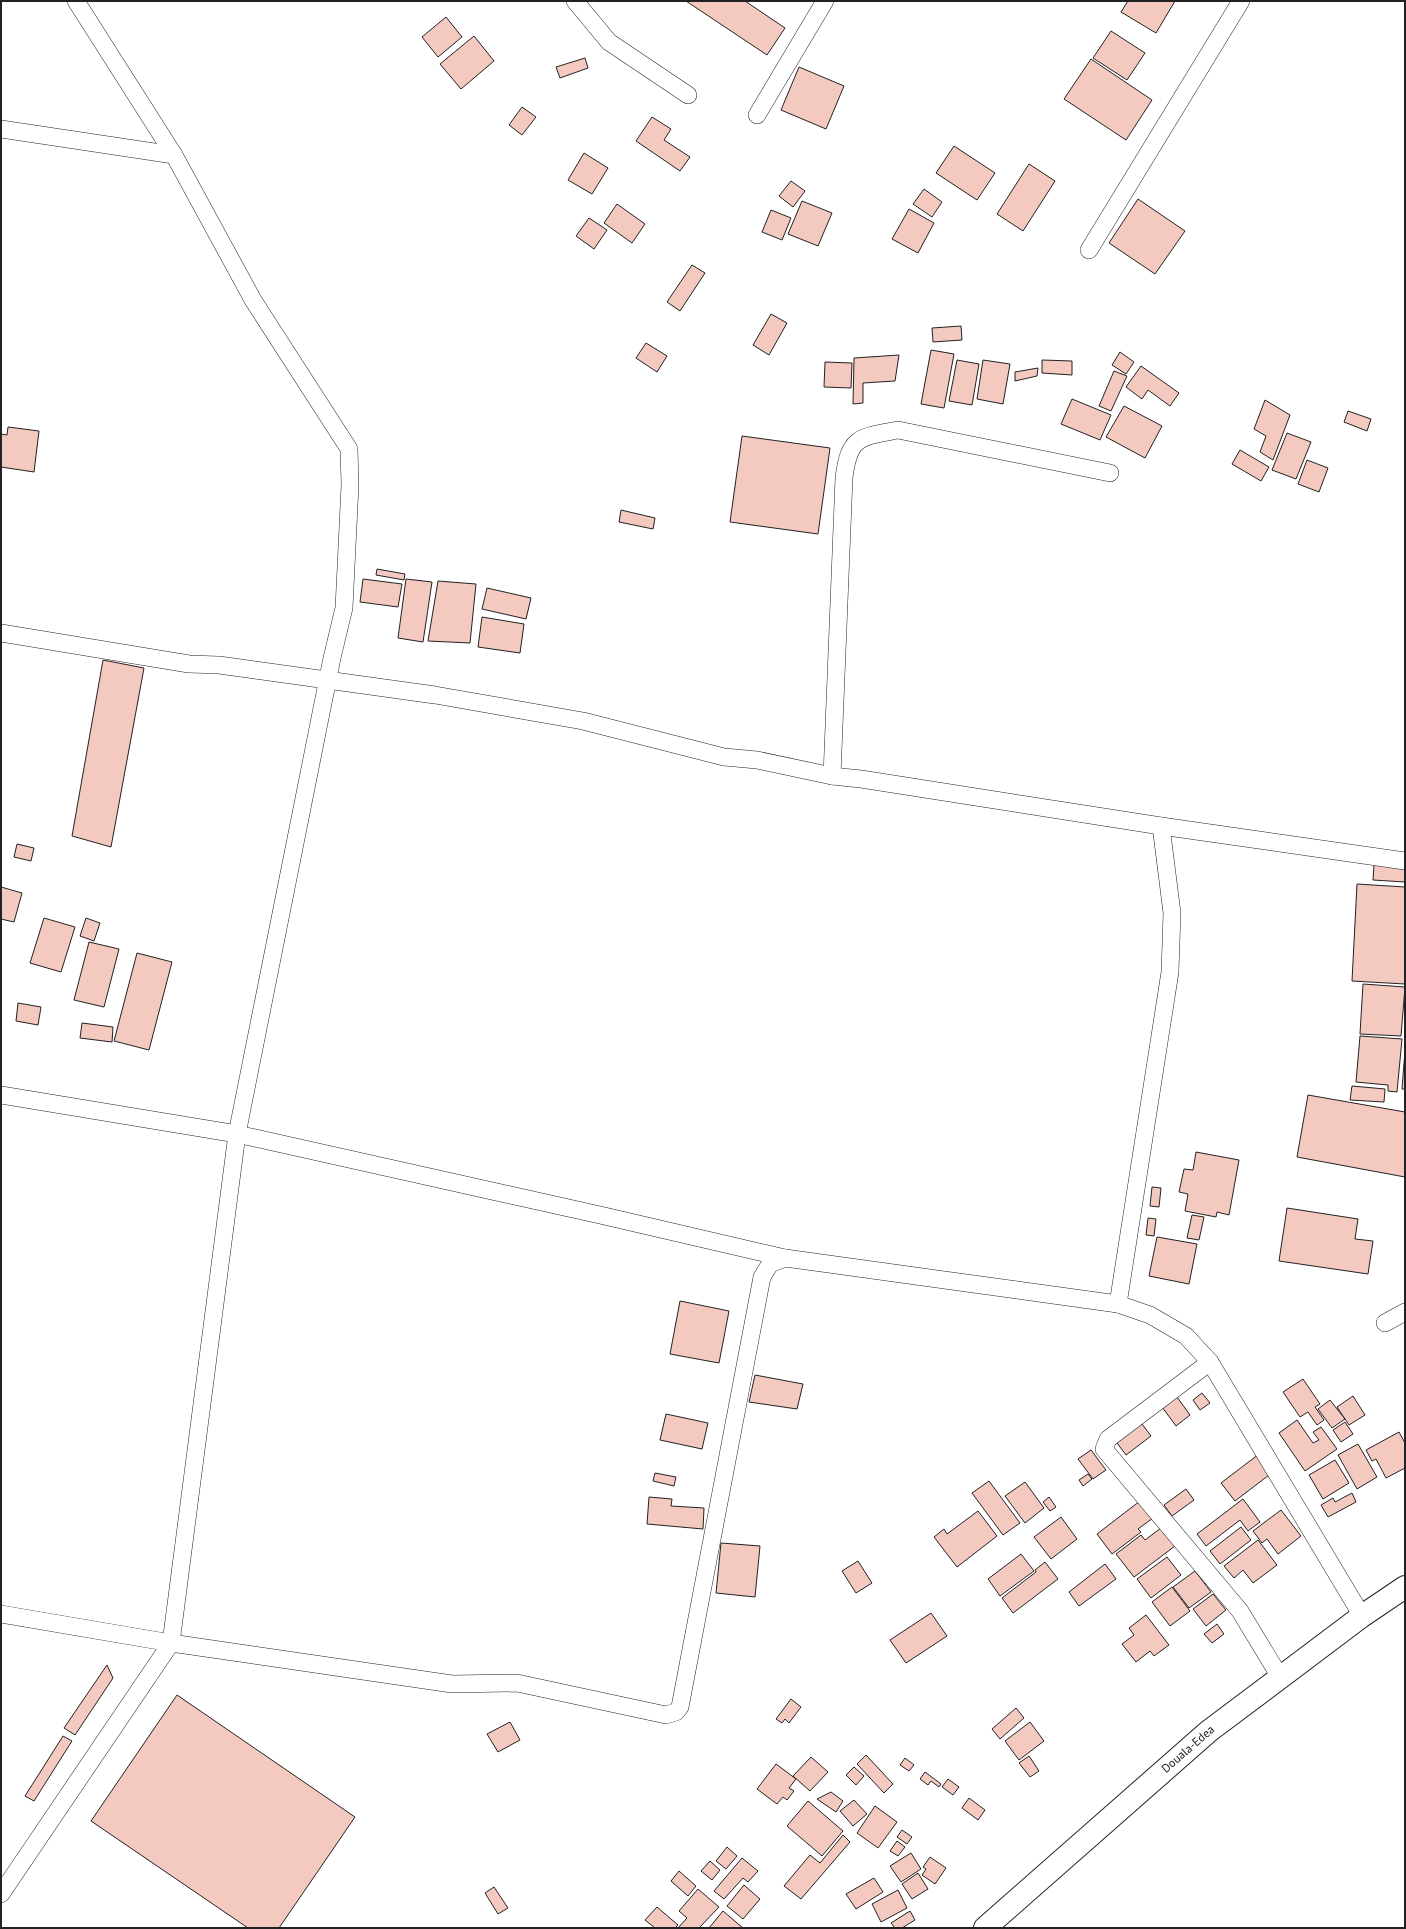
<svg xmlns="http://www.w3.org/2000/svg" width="1406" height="1929" viewBox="0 0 1406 1929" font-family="'PT Sans',sans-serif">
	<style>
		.building { fill: #f3c9c0; stroke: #222 }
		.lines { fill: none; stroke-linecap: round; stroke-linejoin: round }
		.street-casing { stroke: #222; stroke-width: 18 }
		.highway-casing { stroke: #222; stroke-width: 24 }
		.street { stroke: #fff; stroke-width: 17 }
		.highway { stroke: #fff; stroke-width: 22 }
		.labels { text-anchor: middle; stroke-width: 3; stroke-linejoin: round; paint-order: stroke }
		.street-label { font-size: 12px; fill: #222; stroke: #fff }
	</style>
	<rect width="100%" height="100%" fill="#fff"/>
	<g class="building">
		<polygon points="686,1 745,1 785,28 767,55"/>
		<polygon points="1128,1 1175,1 1156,33 1121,12"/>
		<polygon points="446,17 462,37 438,57 422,37"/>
		<polygon points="1111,31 1145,53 1127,80 1093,58"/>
		<polygon points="474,36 494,61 461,89 440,64"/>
		<polygon points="585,58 588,68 560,78 556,67"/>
		<polygon points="1091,59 1152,100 1126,140 1064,99"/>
		<polygon points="799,67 844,86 826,129 781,110"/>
		<polygon points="522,107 536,117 522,135 509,125"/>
		<polygon points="652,117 671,129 664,140 690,157 680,171 636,141"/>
		<polygon points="954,146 995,173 977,200 936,173"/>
		<polygon points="584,153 608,168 592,194 568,180"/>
		<polygon points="1029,164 1055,181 1023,231 997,214"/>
		<polygon points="791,181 805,191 793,207 779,196"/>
		<polygon points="924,189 942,202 932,217 913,204"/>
		<polygon points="1138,199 1185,231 1155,274 1109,243"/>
		<polygon points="802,201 832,213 818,246 788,234"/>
		<polygon points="617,204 645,224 632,243 604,223"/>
		<polygon points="909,209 934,223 918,253 892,239"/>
		<polygon points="771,210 791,218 782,240 762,232"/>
		<polygon points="589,218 607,230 594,249 576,236"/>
		<polygon points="692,265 705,273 680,311 667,302"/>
		<polygon points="771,314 787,323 769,355 753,345"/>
		<polygon points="961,326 962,340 933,342 932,328"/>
		<polygon points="646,343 667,356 657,372 636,358"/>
		<polygon points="931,350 954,354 944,408 921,404"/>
		<polygon points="1120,352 1134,362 1126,374 1112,365"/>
		<polygon points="899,355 895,381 863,383 863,403 853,404 854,358"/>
		<polygon points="957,360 979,364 972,405 949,401"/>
		<polygon points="983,360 1010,364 1003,404 977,399"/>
		<polygon points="1042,360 1072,361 1072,375 1042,373"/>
		<polygon points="825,362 852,363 851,388 824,387"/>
		<polygon points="1141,366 1179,393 1170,406 1148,390 1142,399 1126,387"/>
		<polygon points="1038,368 1037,376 1015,381 1015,372"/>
		<polygon points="1114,371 1127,376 1111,411 1099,406"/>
		<polygon points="1072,399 1111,415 1100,440 1061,424"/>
		<polygon points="1265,400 1290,415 1273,460 1260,452 1266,436 1254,429"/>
		<polygon points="1124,406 1162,426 1145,458 1106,437"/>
		<polygon points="1348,411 1371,419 1367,431 1344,422"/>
		<polygon points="8,427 39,431 34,472 1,467 1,434 7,435"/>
		<polygon points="1287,433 1311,442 1296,479 1272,470"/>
		<polygon points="742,436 830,448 818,534 730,522"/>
		<polygon points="1240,450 1269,467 1261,481 1232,464"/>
		<polygon points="1307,460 1328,468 1319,492 1298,484"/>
		<polygon points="621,510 655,518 653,529 619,522"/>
		<polygon points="377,569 405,574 404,580 376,575"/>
		<polygon points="363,579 402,584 398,607 360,602"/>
		<polygon points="406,579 432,582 423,642 398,638"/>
		<polygon points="438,581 476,584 470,643 428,641"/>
		<polygon points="487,588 531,598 526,619 482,609"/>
		<polygon points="482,617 524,624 520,653 478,647"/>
		<polygon points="103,660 144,668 111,847 72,836"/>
		<polygon points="17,844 34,848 31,861 14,857"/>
		<polygon points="1374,865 1405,867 1405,882 1373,880"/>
		<polygon points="1357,884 1405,887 1405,984 1352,981"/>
		<polygon points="1,887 22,893 14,922 1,919"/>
		<polygon points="44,918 75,927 61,972 30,963"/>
		<polygon points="86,918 100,923 94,941 80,936"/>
		<polygon points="89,942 119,949 104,1007 74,1000"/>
		<polygon points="137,953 172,962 149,1050 114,1041"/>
		<polygon points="1363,984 1405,987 1401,1036 1360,1034"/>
		<polygon points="18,1003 41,1007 38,1025 16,1021"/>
		<polygon points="82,1023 113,1027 112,1042 80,1038"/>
		<polygon points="1360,1036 1402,1039 1397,1092 1388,1091 1388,1085 1356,1082"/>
		<polygon points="1405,1050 1405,1089 1402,1089"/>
		<polygon points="1352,1086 1385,1089 1384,1102 1350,1100"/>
		<polygon points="1308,1095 1405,1112 1405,1177 1297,1157"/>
		<polygon points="1196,1152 1239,1160 1229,1215 1217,1212 1216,1217 1185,1211 1188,1194 1179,1192 1184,1169 1193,1170"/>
		<polygon points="1152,1187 1161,1188 1159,1207 1150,1206"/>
		<polygon points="1287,1208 1358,1219 1355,1239 1373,1241 1368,1274 1279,1261"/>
		<polygon points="1192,1215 1204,1217 1199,1240 1187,1238"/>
		<polygon points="1148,1218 1156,1219 1154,1236 1146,1235"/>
		<polygon points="1157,1237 1197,1244 1189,1284 1149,1276"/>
		<polygon points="680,1301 729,1311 719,1363 670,1354"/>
		<polygon points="755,1375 803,1384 797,1409 749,1402"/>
		<polygon points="1303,1379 1320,1404 1315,1407 1324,1420 1317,1425 1308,1412 1300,1417 1283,1392"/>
		<polygon points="1168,1392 1174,1400 1177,1397 1190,1415 1176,1426 1157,1400"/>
		<polygon points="1202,1393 1210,1403 1200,1410 1193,1400"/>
		<polygon points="1353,1396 1365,1415 1349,1425 1337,1407"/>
		<polygon points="1330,1400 1345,1419 1332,1428 1318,1409"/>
		<polygon points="666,1414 708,1423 702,1449 660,1440"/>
		<polygon points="1136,1416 1151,1436 1126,1455 1111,1435"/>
		<polygon points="1297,1420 1313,1443 1319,1440 1313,1432 1321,1427 1337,1449 1305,1471 1279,1433"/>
		<polygon points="1345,1422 1353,1434 1341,1442 1333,1430"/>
		<polygon points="1399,1432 1405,1443 1405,1468 1386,1478 1376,1459 1372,1461 1366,1450"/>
		<polygon points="1358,1444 1377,1477 1357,1489 1338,1455"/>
		<polygon points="1091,1450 1106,1470 1093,1479 1078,1459"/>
		<polygon points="1259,1454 1273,1472 1235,1501 1221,1483"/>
		<polygon points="1335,1460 1349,1483 1323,1499 1309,1475"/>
		<polygon points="655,1473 676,1477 674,1486 653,1481"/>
		<polygon points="1088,1474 1092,1479 1083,1486 1079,1480"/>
		<polygon points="989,1481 1020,1523 1003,1535 972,1493"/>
		<polygon points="1025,1482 1044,1508 1025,1523 1005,1496"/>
		<polygon points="1186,1489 1194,1500 1172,1516 1164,1505"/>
		<polygon points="1352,1493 1356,1502 1328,1517 1321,1505 1333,1498 1335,1502"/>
		<polygon points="649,1497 672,1499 671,1506 704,1508 703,1529 647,1524"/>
		<polygon points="1049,1497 1056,1507 1050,1511 1043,1502"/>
		<polygon points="1243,1499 1260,1522 1248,1531 1240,1520 1206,1546 1197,1534"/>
		<polygon points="1140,1501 1153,1518 1138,1529 1141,1532 1112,1554 1097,1534"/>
		<polygon points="1281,1510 1301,1536 1278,1554 1267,1539 1262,1543 1253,1531"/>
		<polygon points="978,1511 997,1536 957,1567 934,1537 944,1529 947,1534"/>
		<polygon points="1061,1517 1077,1539 1051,1559 1034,1537"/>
		<polygon points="1165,1525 1179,1543 1134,1577 1116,1554 1141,1535 1145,1540"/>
		<polygon points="1241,1527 1251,1540 1220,1564 1210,1551"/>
		<polygon points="1258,1540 1277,1565 1253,1583 1243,1570 1234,1578 1224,1566"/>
		<polygon points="721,1543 760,1546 755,1597 716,1593"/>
		<polygon points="1021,1554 1034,1571 1000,1596 988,1579"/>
		<polygon points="1167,1557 1181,1575 1151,1598 1137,1579"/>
		<polygon points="858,1561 872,1583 856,1593 842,1571"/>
		<polygon points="1045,1562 1058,1579 1013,1613 1002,1598 1036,1572 1035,1570"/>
		<polygon points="1105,1564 1116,1579 1079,1606 1069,1592"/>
		<polygon points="1195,1571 1211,1592 1189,1608 1173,1587"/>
		<polygon points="1172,1587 1190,1611 1170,1626 1152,1602"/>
		<polygon points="1213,1594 1226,1610 1206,1626 1193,1609"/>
		<polygon points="931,1613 947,1636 906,1663 890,1640"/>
		<polygon points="1146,1615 1169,1645 1154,1656 1150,1651 1136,1662 1122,1644 1134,1635 1129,1628"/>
		<polygon points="1217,1624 1224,1634 1212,1643 1204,1634"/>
		<polygon points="107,1665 113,1678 75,1735 64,1728"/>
		<polygon points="177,1695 355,1817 279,1928 248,1928 91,1821"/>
		<polygon points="791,1699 801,1707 789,1723 785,1719 782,1723 776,1719"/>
		<polygon points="1016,1708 1024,1718 1000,1739 992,1729"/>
		<polygon points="510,1722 520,1740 498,1752 487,1734"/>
		<polygon points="1030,1722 1044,1741 1019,1760 1005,1741"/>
		<polygon points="63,1736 72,1741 34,1801 25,1796"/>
		<polygon points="866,1755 893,1784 884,1793 857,1764"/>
		<polygon points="1029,1756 1039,1771 1030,1777 1019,1763"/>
		<polygon points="811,1757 828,1772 810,1791 793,1776"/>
		<polygon points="905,1758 914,1765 909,1771 900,1765"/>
		<polygon points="776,1764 796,1779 789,1788 794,1791 787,1800 783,1797 777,1804 757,1789"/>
		<polygon points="854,1767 864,1776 856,1785 846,1775"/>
		<polygon points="925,1772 941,1784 939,1787 931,1781 928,1785 920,1779"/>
		<polygon points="948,1779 959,1787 953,1795 942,1787"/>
		<polygon points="831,1792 843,1801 836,1812 817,1799"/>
		<polygon points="969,1798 985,1810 978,1820 962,1808"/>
		<polygon points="854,1800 867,1814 853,1826 840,1811"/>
		<polygon points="808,1801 843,1831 822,1856 787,1826"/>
		<polygon points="875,1806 897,1822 878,1848 857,1833"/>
		<polygon points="902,1830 912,1837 907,1844 897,1837"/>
		<polygon points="843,1835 850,1842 801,1899 784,1886 810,1855 820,1863"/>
		<polygon points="897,1841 905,1847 898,1856 890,1851"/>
		<polygon points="727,1847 737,1856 726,1869 716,1861"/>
		<polygon points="911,1853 921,1869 901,1882 890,1866"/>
		<polygon points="930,1857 946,1868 935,1884 922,1875 926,1869 923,1867"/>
		<polygon points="742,1858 758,1871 748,1882 743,1878 724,1899 714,1891"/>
		<polygon points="710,1861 720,1870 712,1880 701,1871"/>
		<polygon points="679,1871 696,1886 688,1896 671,1881"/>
		<polygon points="918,1873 928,1889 912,1899 902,1884"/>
		<polygon points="874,1878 883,1892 856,1909 846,1894"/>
		<polygon points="744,1885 760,1899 743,1919 727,1906"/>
		<polygon points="494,1887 508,1908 498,1914 485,1893"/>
		<polygon points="698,1889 719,1907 699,1928 678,1928 687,1918 679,1911"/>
		<polygon points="898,1890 907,1908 881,1922 872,1904"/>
		<polygon points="657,1907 678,1925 675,1928 655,1928 645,1920"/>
		<polygon points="723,1911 743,1928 709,1928"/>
		<polygon points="910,1911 915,1920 902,1928 895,1928 891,1923"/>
	</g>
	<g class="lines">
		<defs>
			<g id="street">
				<polyline points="575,1 609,42 688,95"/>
				<polyline points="757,115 825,1"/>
				<polyline points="1,129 174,155"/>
				<polyline points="1089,250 1241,1"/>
				<polyline points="1,633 189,664 219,665 435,695 583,721 724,757 757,760 832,776 861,779 1161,826 1405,861"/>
				<path d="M832,776L844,478C849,436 860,437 898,430L1110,473"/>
				<polyline points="1,1095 237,1134 600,1215 785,1258"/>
				<polyline points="1118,1304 1170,972 1172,913 1161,826"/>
				<polyline points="1385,1323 1405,1312"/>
				<polyline points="1210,1362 1108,1439 1104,1449 1240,1611 1280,1677"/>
				<polyline points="1,1614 171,1643 452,1684 517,1683 666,1715 676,1712 680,1707 762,1277 770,1264 785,1258 1118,1304 1150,1315 1186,1336 1210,1362 1362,1616"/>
				<polyline points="1,1894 171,1643 237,1134 332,658 344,608 350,485 349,449 253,300 174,155 76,1"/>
			</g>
			<polyline id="highway" points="985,1928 1209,1731 1362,1616 1405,1587"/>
		</defs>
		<use href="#street" class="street-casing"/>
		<use href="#highway" class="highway-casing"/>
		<use href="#street" class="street"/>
		<use href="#highway" class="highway"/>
	</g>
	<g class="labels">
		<g class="street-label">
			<text transform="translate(1188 1749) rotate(-41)" y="4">Douala-Edea</text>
		</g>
	</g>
	<rect width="1406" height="1929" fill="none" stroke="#222222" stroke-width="4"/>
</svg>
